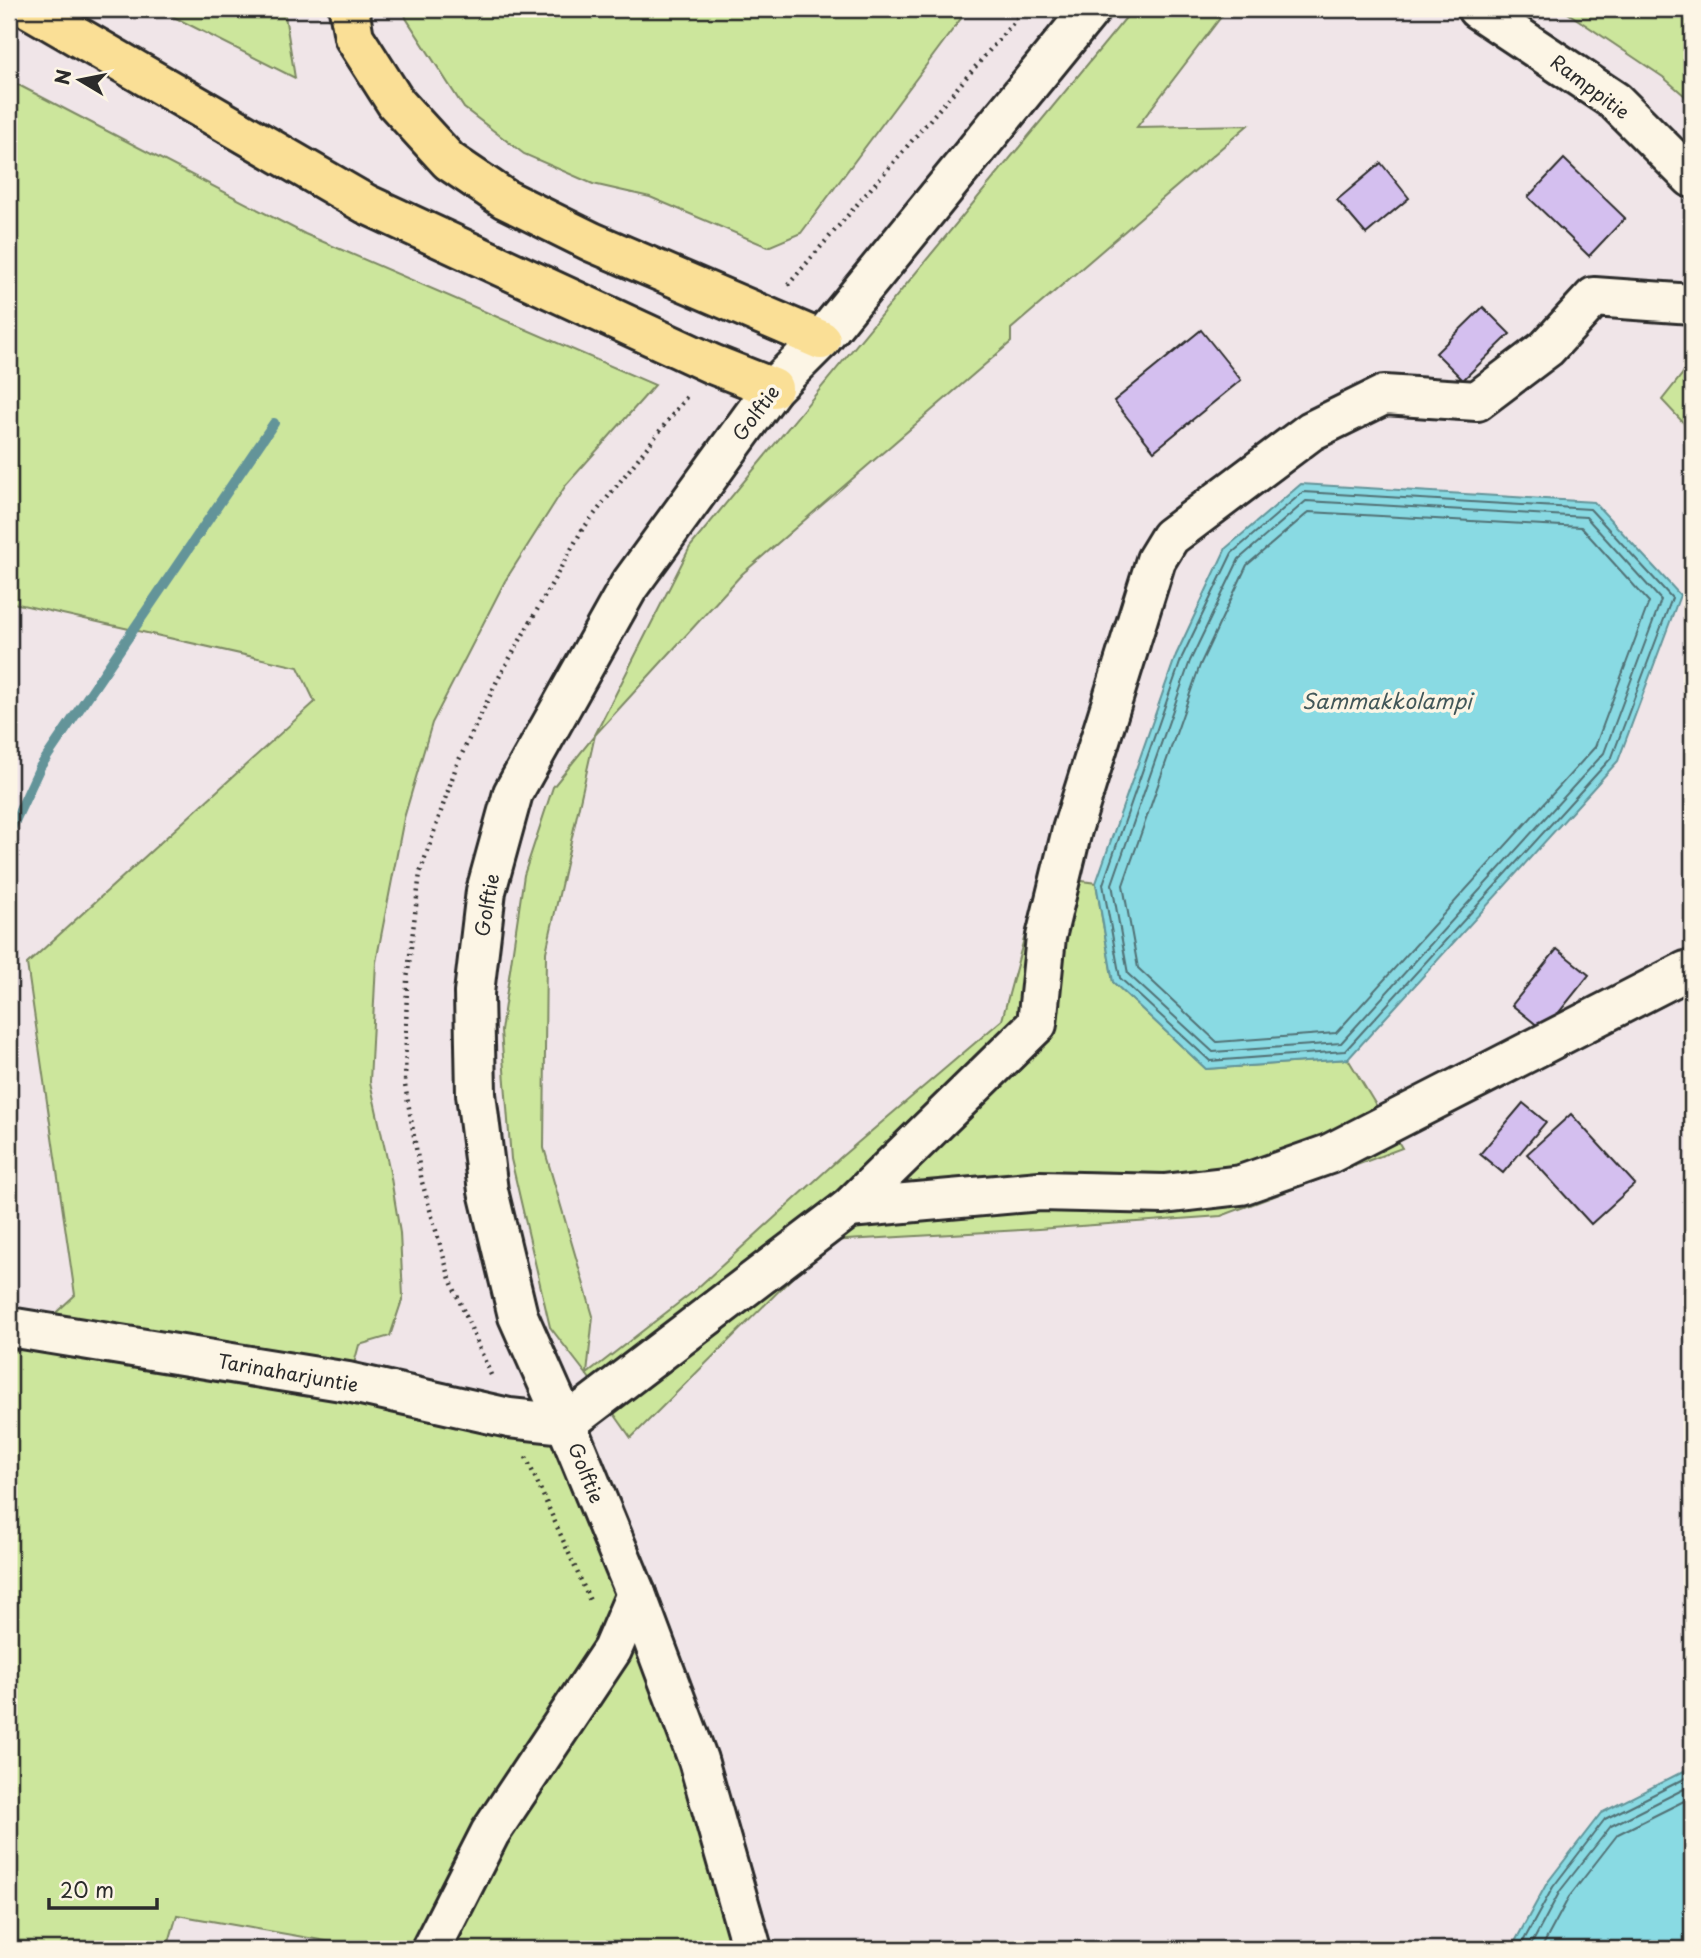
<svg xmlns="http://www.w3.org/2000/svg" width="1701" height="1958" viewBox="0 0 1701 1958" font-family="'Playpen Sans',sans-serif">
	<style>
		.green { fill: #cce69c; stroke: #7c8864; stroke-width: 2 }
		.water { fill: #89dae3; stroke: #639499; stroke-width: 2 }
		.lines { fill: none; stroke-linecap: round; stroke-linejoin: round }
		.shore { stroke: #517175; stroke-width: 2 }
		.stream { stroke: #639499; stroke-width: 10 }
		.building { fill: #d4bfef; stroke: #2b2b2b; stroke-width: 2 }
		.minor-casing { stroke: #2b2b2b; stroke-width: 44 }
		.highway-casing { stroke: #2b2b2b; stroke-width: 44 }
		.path { stroke: #2b2b2b; stroke-width: 4.5; stroke-dasharray: 2 5; stroke-linecap: butt }
		.minor { stroke: #fcf5e5; stroke-width: 38 }
		.highway { stroke: #fadf96; stroke-width: 38 }
		.labels { text-anchor: middle; stroke-width: 7; stroke-linejoin: round; paint-order: stroke }
		.street-label { font-size: 19px; fill: #2b2b2b; stroke: #fcf5e5 }
		.water-label { font-size: 21px; font-style: italic; fill: #425759; stroke: #fcf5e5 }
	</style>
	<rect width="100%" height="100%" fill="#f0e5e8"/>
	<filter id="ink" filterUnits="userSpaceOnUse"><feTurbulence type="fractalNoise" baseFrequency=".0143" numOctaves="2"/><feDisplacementMap in="SourceGraphic" scale="14" xChannelSelector="R" yChannelSelector="G"/><feConvolveMatrix kernelMatrix="1 2 1 2 8 2 1 2 1" color-interpolation-filters="sRGB"/></filter>
	<g filter="url(#ink)">
		<g class="green">
			<polygon points="158,9 284,9 295,78"/>
			<polygon points="404,9 968,9 801,233 768,247 650,197 593,184 524,154 464,108 406,18"/>
			<polygon points="1133,9 1227,9 1137,127 1248,125 1011,329 1011,342 742,574 595,735 546,952 544,1148 593,1316 587,1374 694,1291 841,1157 1002,1020 1042,872 1060,878 1096,883 1113,982 1206,1069 1348,1059 1402,1148 1221,1216 1038,1229 829,1241 631,1438 587,1375 550,1327 511,1159 501,1031 524,875 553,787 595,735 690,547"/>
			<polygon points="1562,9 1692,9 1692,102 1663,77"/>
			<polygon points="9,80 305,234 655,385 566,485 505,581 432,723 404,818 376,962 370,1082 390,1172 400,1233 403,1297 390,1336 359,1345 349,1382 566,1424 751,1949 372,1949 177,1915 167,1949 9,1949 9,1356 75,1295 27,964 315,702 298,667 9,602"/>
			<polygon points="1692,362 1692,432 1662,400"/>
		</g>
		<g class="water">
			<polygon points="1301,484 1594,502 1680,595 1618,761 1348,1059 1206,1069 1113,982 1096,883 1176,655 1226,548"/>
			<polygon points="1692,1767 1692,1949 1511,1949 1547,1883 1601,1813"/>
		</g>
		<g class="lines">
			<g class="shore">
				<polygon points="1303,492 1590,509 1672,598 1612,757 1345,1051 1210,1061 1120,978 1103,884 1182,657 1232,553"/>
				<polygon points="1306,501 1586,517 1661,600 1604,753 1341,1043 1213,1052 1128,974 1112,884 1190,661 1239,559"/>
				<polygon points="1309,512 1581,527 1649,602 1595,747 1336,1033 1217,1042 1138,968 1123,885 1200,665 1247,565"/>
				<polyline points="1519,1949 1553,1887 1605,1819 1692,1775"/>
				<polyline points="1529,1949 1560,1891 1611,1826 1692,1785"/>
				<polyline points="1541,1949 1569,1897 1618,1834 1692,1797"/>
			</g>
			<polyline class="stream" points="9,834 40,767 274,423"/>
		</g>
		<g class="building">
			<polygon points="1564,159 1625,218 1589,256 1528,197"/>
			<polygon points="1381,163 1409,198 1366,234 1337,200"/>
			<polygon points="1483,307 1510,334 1463,380 1436,353"/>
			<polygon points="1201,330 1241,380 1154,451 1114,401"/>
			<polygon points="1557,949 1589,975 1544,1031 1512,1005"/>
			<polygon points="1523,1103 1546,1122 1503,1173 1480,1154"/>
			<polygon points="1571,1114 1635,1184 1591,1224 1527,1154"/>
		</g>
		<g class="lines">
			<defs>
				<g id="minor">
					<polyline points="1477,9 1615,101 1692,178"/>
					<polyline points="849,1208 1040,1191 1164,1194 1241,1185 1329,1154 1686,971"/>
					<polyline points="9,1327 348,1382 509,1418 566,1424 849,1208 1037,1024 1046,937 1072,830 1156,560 1170,537 1311,431 1384,395 1477,401 1547,348 1594,297 1692,304"/>
					<polyline points="431,1949 490,1833 612,1650 636,1594"/>
					<polyline points="752,1949 698,1760 636,1594 566,1424 518,1316 488,1191 476,1094 474,993 486,891 513,793 629,586 773,388 821,340 1091,9"/>
				</g>
				<g id="highway">
					<polyline points="30,9 366,204 712,364 773,388"/>
					<polyline points="349,9 354,37 396,103 449,161 505,199 592,242 821,340"/>
				</g>
			</defs>
			<use href="#minor" class="minor-casing"/>
			<use href="#highway" class="highway-casing"/>
			<g class="path">
				<polyline points="788,285 1025,9"/>
				<polyline points="491,1375 450,1279 422,1182 405,1085 407,980 420,873 457,764 497,681 582,530 688,395"/>
				<polyline points="526,1457 591,1603"/>
			</g>
			<use href="#minor" class="minor"/>
			<use href="#highway" class="highway"/>
		</g>
	</g>
	<g class="labels">
		<g class="street-label">
			<text transform="translate(1590 87) rotate(37)" y="7">Ramppitie</text>
			<text transform="translate(756 413) rotate(-53)" y="7">Golftie</text>
			<text transform="translate(487 905) rotate(-80)" y="7">Golftie</text>
			<text transform="translate(288 1373) rotate(10)" y="7">Tarinaharjuntie</text>
			<text transform="translate(586 1473) rotate(68)" y="7">Golftie</text>
		</g>
		<g class="water-label">
			<text x="1387" y="709">Sammakkolampi</text>
		</g>
	</g>
	<rect width="1701" height="1958" fill="none" stroke="#fcf5e5" stroke-width="35"/>
	<rect x="18" y="18" width="1666" height="1923" fill="none" stroke="#2b2b2b" stroke-width="2.5" filter="url(#ink)"/>
	<g transform="translate(80 80) rotate(280)" stroke="#fcf5e5" stroke-width="5" paint-order="stroke">
	<path d="M0-5L12 26L0 18L-12 26Z" fill="#2b2b2b"/>
	<text y="-10" font-size="19" font-weight="bold" text-anchor="middle" fill="#2b2b2b">N</text>
	</g>
	<path d="M49 1898v10h108v-10" fill="none" stroke="#2b2b2b" stroke-width="3.5"/>
	<text x="60" y="1898" font-size="21" fill="#2b2b2b" stroke="#fcf5e5" stroke-width="5" paint-order="stroke">20 m</text>
</svg>
